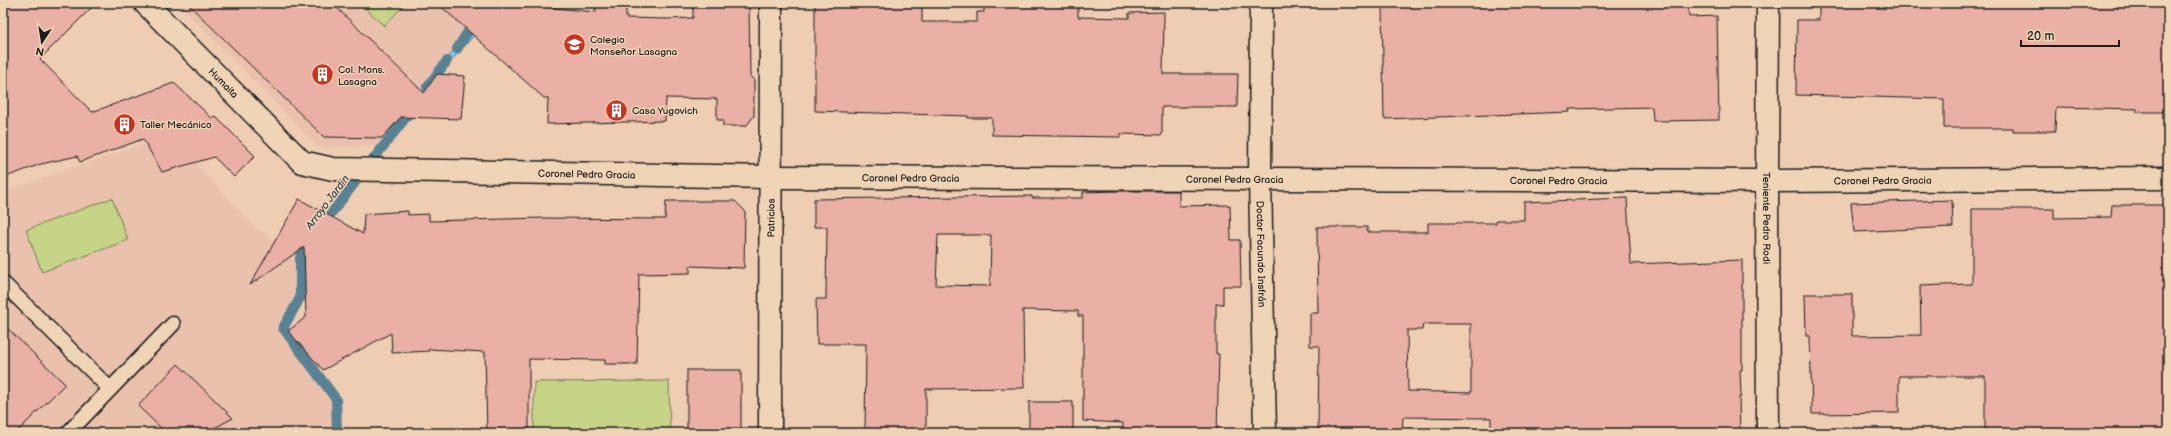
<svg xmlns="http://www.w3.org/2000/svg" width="2171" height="436" viewBox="0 0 2171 436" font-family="'Balsamiq Sans',sans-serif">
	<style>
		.built { fill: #e9c1ac }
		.green { fill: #c6d488; stroke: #717852 }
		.water { fill: #82c4e3; stroke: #598193 }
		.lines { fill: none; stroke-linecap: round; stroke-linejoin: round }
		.stream { stroke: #598193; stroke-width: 10 }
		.building { fill: #eab0a5; stroke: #1c1c1c; fill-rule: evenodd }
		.lane-casing { stroke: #1c1c1c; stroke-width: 17 }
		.street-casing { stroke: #1c1c1c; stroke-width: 25 }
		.lane { stroke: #efd4b6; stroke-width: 14 }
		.street { stroke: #efd4b6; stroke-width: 22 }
		.labels { text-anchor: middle; stroke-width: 3; stroke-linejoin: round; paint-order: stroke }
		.poi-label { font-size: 10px; fill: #1c1c1c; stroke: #efd4b6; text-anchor: start }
		.street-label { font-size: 10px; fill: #1c1c1c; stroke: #efd4b6 }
		.water-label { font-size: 11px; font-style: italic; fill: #36464e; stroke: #efd4b6 }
	</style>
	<rect width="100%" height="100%" fill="#eecdb3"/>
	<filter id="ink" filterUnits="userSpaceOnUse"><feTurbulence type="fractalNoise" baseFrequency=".025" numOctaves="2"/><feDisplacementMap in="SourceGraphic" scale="8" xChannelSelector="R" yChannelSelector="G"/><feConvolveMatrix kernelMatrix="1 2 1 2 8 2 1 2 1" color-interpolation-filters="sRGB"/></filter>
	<g filter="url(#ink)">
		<g class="built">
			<polygon points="178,3 492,3 452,50 380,146 318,147"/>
			<polygon points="169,135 255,227 282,245 295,259 297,298 279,328 321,377 334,400 335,433 3,433 3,192"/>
		</g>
		<g class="green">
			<polygon points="360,3 406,3 384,26"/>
			<polygon points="112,198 128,240 42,272 26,230"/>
			<polygon points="669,381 670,433 534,433 534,382"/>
		</g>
		<polygon class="water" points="494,3 480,29 444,69 438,72 406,117 403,127 391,142 384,142 453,51"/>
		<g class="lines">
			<g class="stream">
				<polyline points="457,49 477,17 492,3"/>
				<polyline points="427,87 447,61"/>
				<polyline points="322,225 414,107"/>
				<polyline points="311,240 300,257 300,298 283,328 336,399 337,433"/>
			</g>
		</g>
		<g class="building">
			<polygon points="3,3 96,3 40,59 92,112 174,83 212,118 215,116 255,156 234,177 214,157 162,172 143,139 80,162 77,156 41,164 3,178"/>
			<polygon points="187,3 332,3 424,93 437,74 465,76 461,119 401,117 382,138 324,137"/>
			<polygon points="437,3 545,3 545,7 596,12 595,3 626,3 626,18 667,19 693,18 693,3 749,3 750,76 754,80 754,116 746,126 723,126 723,120 717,120 717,99 666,98 665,121 547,124 548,98 544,98"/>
			<polygon points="815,3 922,3 922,22 977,22 977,12 984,12 984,3 1078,3 1078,17 1129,18 1129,13 1164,12 1163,74 1238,74 1237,107 1162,107 1162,135 1120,134 1120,137 992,135 992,118 968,118 968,116 815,111"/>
			<polygon points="1382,3 1688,3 1689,17 1717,16 1719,120 1653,121 1652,107 1569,109 1570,112 1384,119"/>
			<polygon points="1819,3 2168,3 2168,112 2137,112 2137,109 2056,107 2055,131 2013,131 2013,128 1944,128 1944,99 1796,95 1797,20 1819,20"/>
			<path d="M1118,191H1179V206L1230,205L1231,240H1240L1241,286H1223V304H1216V354H1219L1217,433H1123V423L1083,421V316H1078V311L1023,310L1024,388L926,389V433H865L866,344H817L816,299H826L827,227H814V199L1032,196V198H1083V192ZM938,235H991L990,286L936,285Z"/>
			<path d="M1627,198L1631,264L1742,260V370H1740L1741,397H1739L1740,433H1491V418L1403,417L1402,433H1318L1319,346H1310V313H1318L1317,227H1367V232H1428V223H1496V220H1524V202ZM1423,324H1471V393L1408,391L1407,330H1422Z"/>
			<polygon points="299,199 363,234 364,214 408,211 408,215 429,214 429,221 543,218 665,219 666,201 735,201 745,211 744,268 690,266 690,273 639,274 637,364 605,364 605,360 529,359 529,433 487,433 485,352 429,349 429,351 392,353 391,333 323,370 288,331 306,317 304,247 250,285"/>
			<polygon points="1952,200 1953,227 1854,232 1851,203"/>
			<polygon points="2112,205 2168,205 2168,433 1985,433 1985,376 1899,376 1899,413 1812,414 1810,336 1806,336 1805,294 1852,294 1852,336 1921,335 1920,286 1972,284 1972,209 2054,209 2054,218 2111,217"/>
			<polygon points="3,324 65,384 16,433 3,433"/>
			<polygon points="178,364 233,418 205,433 166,433 138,406"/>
			<rect x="687" y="370" width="54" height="63"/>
			<rect x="1029" y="402" width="44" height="31"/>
		</g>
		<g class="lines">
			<defs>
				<g id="lane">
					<polyline points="3,283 110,389"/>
					<polyline points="68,433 173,324"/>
				</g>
				<g id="street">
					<path id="s1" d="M145,3L302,162L333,169L769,177L1767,181L2168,178"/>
					<path id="s2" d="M1261,3L1260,178L1265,433"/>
					<path id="s3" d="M1768,3L1767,181L1768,433"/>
					<path id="s4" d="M770,433L771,3"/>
				</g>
			</defs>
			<use href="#lane" class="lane-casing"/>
			<use href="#street" class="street-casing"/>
			<use href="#lane" class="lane"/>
			<use href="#street" class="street"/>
		</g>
	</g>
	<defs>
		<symbol id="school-disc" viewBox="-11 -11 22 22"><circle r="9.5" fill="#c8321e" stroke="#efd4b6"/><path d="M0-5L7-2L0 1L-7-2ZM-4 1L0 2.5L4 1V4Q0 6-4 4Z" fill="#fff"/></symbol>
		<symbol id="building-disc" viewBox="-11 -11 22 22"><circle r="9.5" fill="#c8321e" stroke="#efd4b6"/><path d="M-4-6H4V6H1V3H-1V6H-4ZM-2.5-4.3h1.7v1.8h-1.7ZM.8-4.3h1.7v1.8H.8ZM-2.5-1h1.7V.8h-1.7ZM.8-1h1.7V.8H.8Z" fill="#fff"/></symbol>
	</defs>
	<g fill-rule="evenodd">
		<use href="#school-disc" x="562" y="32" width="25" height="25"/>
		<use href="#building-disc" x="310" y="62" width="25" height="25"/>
		<use href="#building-disc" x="604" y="98" width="25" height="25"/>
		<use href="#building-disc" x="112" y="112" width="25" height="25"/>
	</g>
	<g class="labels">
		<g class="poi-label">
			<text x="590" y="43">Colegio<tspan x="590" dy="12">Monseñor Lasagna</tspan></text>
			<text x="338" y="73">Col. Mons.<tspan x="338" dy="12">Lasagna</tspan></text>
			<text x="632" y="114">Casa Yugovich</text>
			<text x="140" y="128">Taller Mecánico</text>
		</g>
		<g class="street-label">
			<text dy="4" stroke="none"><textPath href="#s1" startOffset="112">Humaita</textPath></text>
			<text dy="4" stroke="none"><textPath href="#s1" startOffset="509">Coronel Pedro Gracia</textPath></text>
			<text dy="4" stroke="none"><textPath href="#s1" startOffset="833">Coronel Pedro Gracia</textPath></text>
			<text dy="4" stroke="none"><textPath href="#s1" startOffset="1157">Coronel Pedro Gracia</textPath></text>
			<text dy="4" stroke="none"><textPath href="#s1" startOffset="1481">Coronel Pedro Gracia</textPath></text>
			<text dy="4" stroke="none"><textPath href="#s1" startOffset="1805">Coronel Pedro Gracia</textPath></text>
			<text dy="4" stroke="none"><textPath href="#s4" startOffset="215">Patricios</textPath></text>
			<text dy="4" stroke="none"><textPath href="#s3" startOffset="215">Teniente Pedro Rodi</textPath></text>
			<text dy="4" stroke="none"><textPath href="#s2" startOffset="251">Doctor Facundo Insfrán</textPath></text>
		</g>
		<g class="water-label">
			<text transform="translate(327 202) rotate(-53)" y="4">Arroyo Jardin</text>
		</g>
	</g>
	<rect width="2171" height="436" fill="none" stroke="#efd4b6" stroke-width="16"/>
	<rect x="8" y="8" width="2155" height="420" fill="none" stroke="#1c1c1c" stroke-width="1.5" filter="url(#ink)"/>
	<g transform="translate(42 42) rotate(192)" stroke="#efd4b6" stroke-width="3" paint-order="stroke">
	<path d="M0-3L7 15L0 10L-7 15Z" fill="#1c1c1c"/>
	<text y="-6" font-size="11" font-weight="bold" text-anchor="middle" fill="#1c1c1c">N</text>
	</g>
	<path d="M2021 40v6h98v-6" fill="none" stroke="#1c1c1c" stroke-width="2"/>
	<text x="2027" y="40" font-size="12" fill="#1c1c1c" stroke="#efd4b6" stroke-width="3" paint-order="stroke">20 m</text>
</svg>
